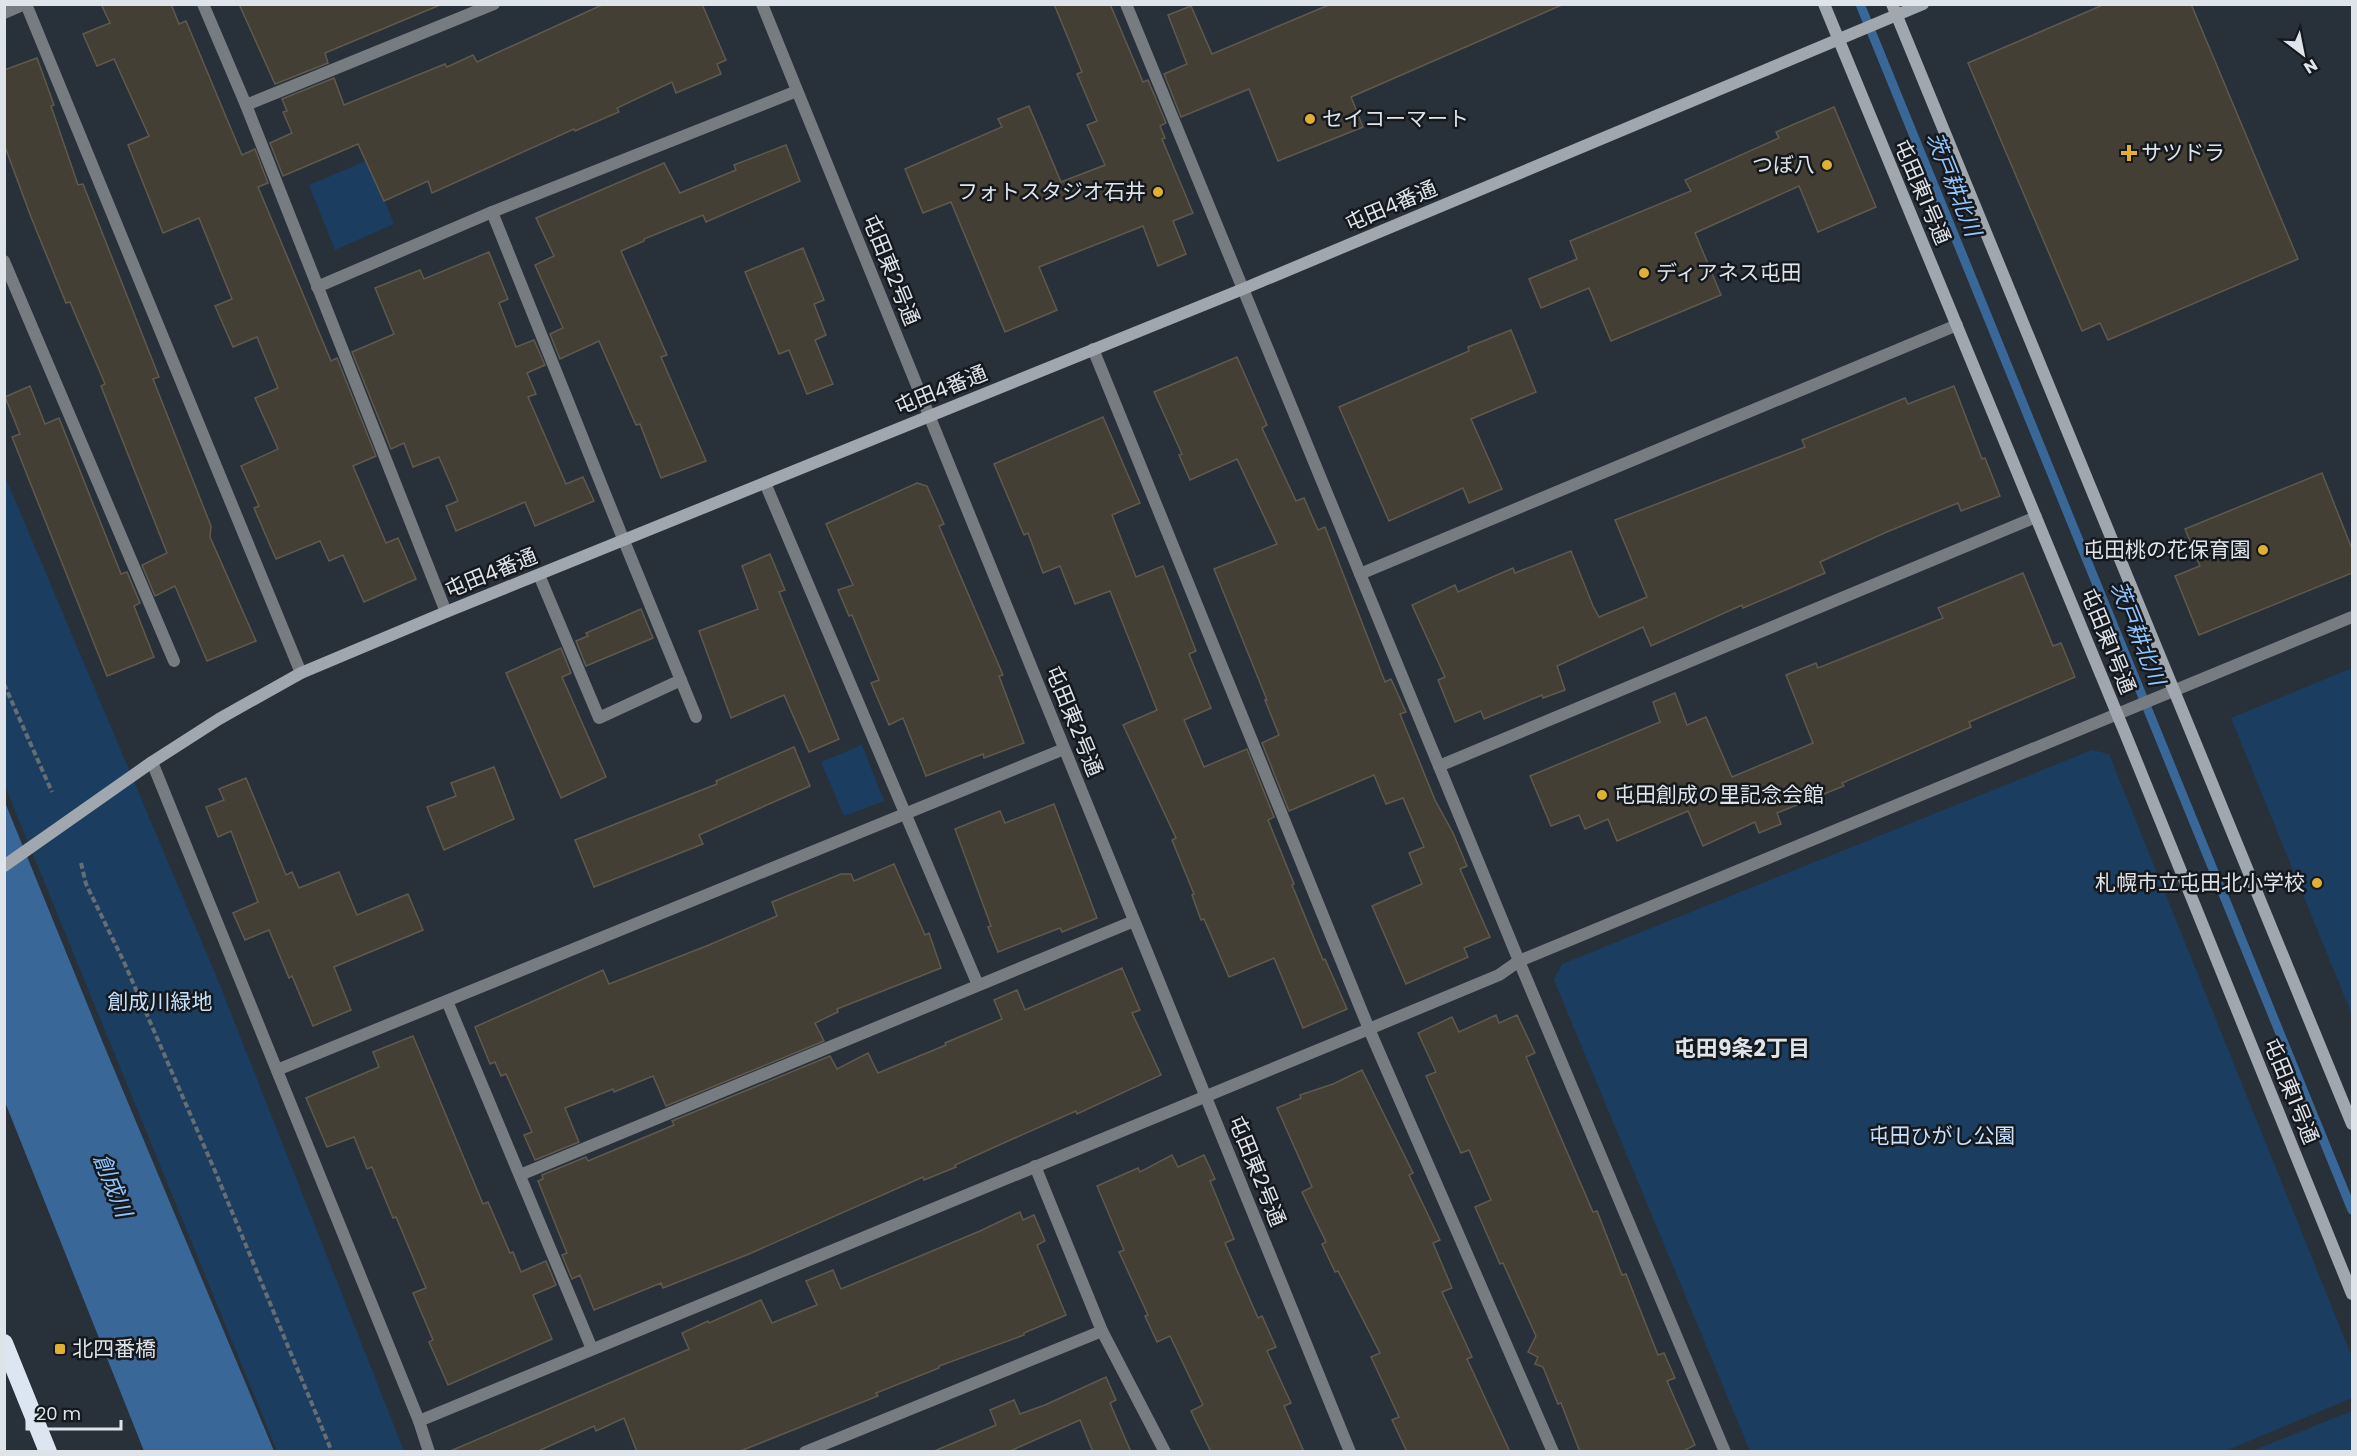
<svg xmlns="http://www.w3.org/2000/svg" width="2357" height="1456" viewBox="0 0 2357 1456" font-family="Poppins,'Noto Sans JP',sans-serif">
	<style>
		.green { fill: #1b3d60 }
		.water { fill: #396898 }
		.lines { fill: none; stroke-linecap: round; stroke-linejoin: round }
		.stream { stroke: #396898; stroke-width: 9 }
		.building { fill: #443f34; stroke: #5f594e; stroke-width: 1.5 }
		.path { stroke: #656d75; stroke-width: 4; stroke-dasharray: 6 3; stroke-linecap: butt }
		.lane { stroke: #777c80; stroke-width: 12 }
		.street { stroke: #777c80; stroke-width: 12 }
		.secondary { stroke: #a0a7ae; stroke-width: 12 }
		.highway { stroke: #dbe6f2; stroke-width: 18 }
		.poi-dot { fill: #e0b034; stroke: #15181c; stroke-width: 2 }
		.labels { text-anchor: middle; stroke-width: 5; stroke-linejoin: round; paint-order: stroke }
		.poi-label { font-size: 21px; fill: #dee4e9; stroke: #15181c; text-anchor: start }
		.street-label { font-size: 21px; fill: #dee4e9; stroke: #15181c }
		.park-label { font-size: 21px; fill: #c6e1fe; stroke: #15181c }
		.water-label { font-size: 22px; font-style: italic; fill: #90c5fe; stroke: #15181c }
		.neighbourhood-label { font-size: 22px; font-weight: bold; fill: #dee4e9; stroke: #15181c }
	</style>
	<rect width="100%" height="100%" fill="#28313a"/>
	<g class="green">
		<polygon points="368,160 394,224 335,250 309,185"/>
		<polygon points="4,474 217,978 404,1451 277,1451 5,786"/>
		<polygon points="2352,668 2352,1015 2231,718"/>
		<polygon points="862,745 884,801 844,816 821,762"/>
		<polygon points="2092,750 2109,754 2352,1357 2352,1398 2225,1451 1750,1451 1554,980 1562,964"/>
		<polygon points="2352,1411 2352,1451 2252,1451"/>
	</g>
	<polygon class="water" points="4,800 103,1043 274,1451 144,1451 5,1102"/>
	<g class="lines">
		<polyline class="stream" points="1860,4 2352,1210"/>
	</g>
	<g class="building">
		<polygon points="101,4 171,4 179,24 186,21 242,155 255,149 268,183 258,187 331,361 337,358 376,456 353,466 386,543 398,538 416,579 364,602 343,555 329,561 320,541 276,559 254,508 259,506 241,466 278,449 255,398 278,388 257,337 233,347 215,306 232,299 199,218 163,233 128,145 149,136 114,59 97,66 83,34 110,23"/>
		<polygon points="239,4 440,4 440,5 325,53 328,63 275,84"/>
		<polygon points="604,4 702,4 726,60 717,64 721,74 676,93 672,82 617,108 619,112 575,131 574,129 432,193 428,181 384,201 358,144 283,176 270,143 292,133 283,112 287,111 282,99 334,78 344,105 445,64 447,67 473,55 477,62"/>
		<polygon points="1054,4 1110,4 1143,82 1148,80 1166,123 1160,126 1165,138 1162,139 1193,213 1173,221 1186,254 1158,266 1143,226 1039,267 1057,310 1005,332 951,202 923,213 905,169 1002,127 998,119 1029,106 1061,182 1105,165 1087,125 1097,121 1077,74 1082,72"/>
		<polygon points="1331,4 1564,4 1351,97 1363,127 1278,161 1249,89 1181,117 1164,74 1187,64 1168,15 1191,6 1212,54"/>
		<polygon points="2105,4 2191,4 2298,259 2108,340 2100,323 2082,331 1968,63"/>
		<polygon points="37,58 54,105 51,106 78,185 83,184 159,377 153,379 211,526 210,537 256,641 207,661 175,586 155,596 142,565 167,553 101,386 105,384 70,302 66,303 31,217 4,144 4,70"/>
		<polygon points="1834,107 1876,207 1818,232 1799,186 1695,233 1721,295 1611,341 1589,288 1541,308 1529,279 1577,259 1570,241 1691,191 1685,180 1779,138 1776,132"/>
		<polygon points="786,145 800,181 706,222 703,215 644,239 644,241 621,251 667,355 661,357 706,461 661,478 640,424 636,425 599,341 560,359 550,334 563,328 535,265 554,256 536,218 664,163 680,193 736,170 734,165"/>
		<polygon points="803,248 824,300 814,304 826,335 815,340 833,384 807,394 789,350 779,354 745,272"/>
		<polygon points="489,252 508,299 499,303 516,347 534,340 545,365 527,373 536,394 528,397 566,484 583,477 594,501 535,526 525,502 456,531 446,506 458,501 439,457 413,467 404,443 391,449 352,352 394,334 375,288 420,270 424,279"/>
		<polygon points="1511,330 1536,392 1471,419 1502,489 1469,503 1463,488 1389,521 1339,407 1469,351 1468,347"/>
		<polygon points="1237,357 1267,425 1262,428 1296,501 1304,498 1318,530 1325,527 1385,682 1391,679 1406,712 1400,714 1435,800 1453,833 1467,866 1460,869 1490,937 1464,948 1468,957 1406,984 1372,906 1422,884 1409,853 1424,847 1403,798 1386,804 1374,775 1289,811 1262,743 1279,735 1265,700 1267,700 1214,569 1277,544 1237,459 1190,480 1179,455 1182,454 1154,392"/>
		<polygon points="30,386 45,424 59,418 121,574 127,572 140,603 134,606 154,657 107,676 12,437 20,434 5,397"/>
		<polygon points="1954,386 1982,459 1985,458 2000,496 1961,511 1958,503 1889,531 1820,562 1825,573 1743,608 1742,605 1651,646 1643,627 1557,666 1565,690 1543,698 1542,695 1484,719 1481,711 1455,722 1438,680 1445,677 1412,605 1455,585 1458,592 1513,568 1515,573 1571,551 1593,606 1599,617 1647,597 1615,520 1805,447 1802,440 1905,398 1908,404"/>
		<polygon points="1103,417 1140,503 1112,515 1136,577 1163,566 1196,651 1189,654 1211,708 1184,720 1204,767 1247,749 1274,817 1268,820 1294,884 1292,885 1323,960 1325,959 1347,1009 1303,1028 1274,958 1229,977 1204,919 1201,920 1192,895 1194,894 1172,840 1176,838 1123,725 1157,710 1110,591 1075,604 1060,566 1043,573 1028,533 1024,535 994,464"/>
		<polygon points="2322,473 2352,549 2352,573 2199,635 2175,576 2200,566 2185,529"/>
		<polygon points="917,483 927,486 944,524 939,526 1003,675 999,676 1024,743 984,758 983,754 926,776 903,718 889,725 871,683 879,680 852,615 849,616 838,590 853,585 826,524"/>
		<polygon points="770,554 785,590 779,592 839,739 809,752 784,695 731,718 699,631 758,609 742,566"/>
		<polygon points="2023,573 2053,646 2061,643 2075,677 1969,722 1971,727 1842,783 1844,786 1777,813 1781,824 1759,833 1755,822 1703,846 1688,811 1617,841 1608,819 1585,829 1579,815 1551,826 1530,776 1660,722 1653,702 1675,693 1687,725 1706,717 1732,777 1813,743 1786,675 1816,663 1818,668 1943,618 1938,608"/>
		<polygon points="641,609 653,638 586,666 576,641 588,636 586,633"/>
		<polygon points="561,648 571,673 562,677 606,777 561,798 506,673"/>
		<polygon points="794,747 810,786 699,835 703,844 594,887 575,840 717,784 716,781"/>
		<polygon points="494,767 514,819 444,850 427,807 456,796 451,783"/>
		<polygon points="246,778 286,875 292,872 299,888 339,872 357,915 408,894 423,930 334,967 351,1010 313,1026 292,976 289,978 269,930 245,940 233,913 258,902 231,831 218,837 206,807 224,800 219,789"/>
		<polygon points="1054,804 1097,918 1062,932 1060,928 998,952 988,927 991,926 955,829 1000,811 1005,823"/>
		<polygon points="894,864 925,935 929,933 941,968 837,1009 838,1012 815,1023 824,1041 666,1106 653,1076 614,1092 613,1089 565,1108 579,1142 535,1160 524,1135 532,1132 506,1074 501,1076 495,1062 490,1064 475,1027 603,970 609,984 709,945 777,916 772,902 841,874 851,874 854,881"/>
		<polygon points="1122,968 1140,1010 1132,1013 1161,1075 1077,1114 1076,1111 1008,1141 955,1165 956,1167 924,1180 923,1177 749,1254 663,1288 661,1283 594,1310 580,1275 572,1279 562,1255 567,1253 538,1181 543,1179 542,1175 586,1157 588,1161 674,1125 672,1121 830,1056 837,1069 868,1053 878,1073 946,1045 945,1043 1002,1019 994,1000 1017,990 1025,1010"/>
		<polygon points="1496,1015 1499,1023 1517,1015 1535,1053 1526,1057 1593,1212 1597,1211 1622,1275 1626,1274 1658,1355 1664,1353 1675,1378 1667,1381 1695,1445 1681,1452 1580,1452 1561,1403 1558,1404 1543,1367 1535,1364 1538,1357 1528,1352 1536,1336 1503,1263 1500,1264 1475,1207 1491,1200 1469,1150 1461,1153 1426,1076 1436,1072 1418,1033 1452,1017 1459,1032"/>
		<polygon points="413,1036 483,1204 488,1202 510,1253 513,1252 521,1272 546,1261 556,1285 533,1295 552,1339 448,1385 429,1342 433,1340 413,1293 426,1288 396,1217 393,1218 372,1167 367,1169 354,1137 327,1147 306,1098 379,1067 373,1052"/>
		<polygon points="1362,1070 1413,1173 1409,1175 1440,1240 1433,1243 1452,1288 1442,1292 1472,1357 1467,1359 1510,1452 1407,1452 1392,1420 1399,1417 1371,1357 1380,1353 1338,1271 1335,1272 1322,1244 1326,1242 1302,1192 1312,1187 1277,1108 1301,1098 1300,1095 1333,1084"/>
		<polygon points="1172,1155 1178,1167 1204,1155 1215,1179 1210,1181 1234,1239 1225,1243 1258,1318 1262,1316 1276,1347 1267,1351 1291,1403 1284,1406 1304,1452 1211,1452 1191,1411 1203,1405 1170,1336 1157,1342 1145,1316 1148,1315 1119,1252 1124,1250 1097,1186 1138,1168 1140,1172"/>
		<polygon points="1020,1212 1023,1220 1034,1215 1045,1241 1037,1245 1066,1315 1024,1333 1024,1335 939,1366 939,1368 876,1393 878,1396 738,1452 637,1452 624,1418 596,1431 594,1426 536,1452 448,1452 689,1349 682,1333 708,1321 709,1323 761,1300 772,1323 817,1305 806,1281 833,1270 841,1289 980,1231"/>
		<polygon points="1106,1377 1116,1400 1110,1403 1131,1452 1093,1452 1080,1420 1008,1452 932,1452 996,1425 990,1410 1014,1400 1020,1414 1045,1405"/>
	</g>
	<g class="lines">
		<g class="path">
			<polyline points="4,684 52,792"/>
			<polyline points="81,863 86,884 124,962 215,1171 332,1452"/>
		</g>
		<g class="lane">
			<polyline points="4,261 174,661"/>
			<polyline points="1093,349 1369,1029"/>
			<polyline points="624,541 696,717"/>
			<polyline points="539,575 599,718 681,680"/>
		</g>
		<g class="street">
			<polyline points="26,4 301,673"/>
			<polyline points="203,4 246,105 446,612"/>
			<polyline points="762,4 1350,1452"/>
			<polyline points="4,13 25,4"/>
			<polyline points="246,105 494,4"/>
			<polyline points="492,212 624,541"/>
			<polyline points="317,287 492,212 797,91"/>
			<polyline points="765,483 978,985"/>
			<polyline points="1360,574 1957,325"/>
			<polyline points="152,762 419,1421 429,1452"/>
			<polyline points="1439,766 2036,517"/>
			<polyline points="447,1001 592,1349"/>
			<polyline points="1369,1029 1553,1452"/>
			<polyline points="277,1070 1064,749"/>
			<polyline points="1035,1166 1102,1331 1165,1452"/>
			<polyline points="520,1175 1134,921"/>
			<polyline points="419,1421 1369,1029 1499,975 1519,961 1126,4"/>
			<polyline points="805,1452 1102,1331"/>
			<polyline points="1725,1452 1519,961 2352,617"/>
		</g>
		<g class="secondary">
			<polyline points="1824,4 2125,733 2352,1294"/>
			<polyline points="1892,4 2352,1124"/>
			<polyline points="4,866 152,762 219,719 301,673 446,612 1243,289 1923,4"/>
		</g>
		<polyline class="highway" points="4,1343 48,1452"/>
	</g>
	<g class="poi-dot">
		<circle cx="1310" cy="119" r="6"/>
		<path d="M2126 144h6v6h6v6h-6v6h-6v-6h-6v-6h6z"/>
		<circle cx="1827" cy="165" r="6"/>
		<circle cx="1158" cy="192" r="6"/>
		<circle cx="1644" cy="273" r="6"/>
		<circle cx="2263" cy="550" r="6"/>
		<circle cx="1602" cy="795" r="6"/>
		<circle cx="2317" cy="883" r="6"/>
		<rect x="54" y="1343" width="12" height="12" rx="3"/>
	</g>
	<g class="labels">
		<g class="poi-label">
			<text x="1322" y="126">セイコーマート</text>
			<text x="2141" y="160">サツドラ</text>
			<text x="1815" y="172" text-anchor="end">つぼ八</text>
			<text x="1146" y="199" text-anchor="end">フォトスタジオ石井</text>
			<text x="1656" y="280">ディアネス屯田</text>
			<text x="2251" y="557" text-anchor="end">屯田桃の花保育園</text>
			<text x="1614" y="802">屯田創成の里記念会館</text>
			<text x="2305" y="890" text-anchor="end">札幌市立屯田北小学校</text>
			<text x="72" y="1356">北四番橋</text>
		</g>
		<g class="street-label">
			<text transform="translate(1922 192) rotate(67)" y="7">屯田東1号通</text>
			<text transform="translate(1391 206) rotate(-23)" y="7">屯田4番通</text>
			<text transform="translate(891 270) rotate(68)" y="7">屯田東2号通</text>
			<text transform="translate(941 390) rotate(-22)" y="7">屯田4番通</text>
			<text transform="translate(491 573) rotate(-22)" y="7">屯田4番通</text>
			<text transform="translate(2108 641) rotate(68)" y="7">屯田東1号通</text>
			<text transform="translate(1074 721) rotate(68)" y="7">屯田東2号通</text>
			<text transform="translate(2291 1091) rotate(68)" y="7">屯田東1号通</text>
			<text transform="translate(1257 1171) rotate(68)" y="7">屯田東2号通</text>
		</g>
		<g class="park-label">
			<text x="160" y="1009">創成川緑地</text>
			<text x="1942" y="1143">屯田ひがし公園</text>
		</g>
		<g class="water-label">
			<text transform="translate(1954 184) rotate(68)" y="8">茨戸耕北川</text>
			<text transform="translate(2138 633) rotate(68)" y="8">茨戸耕北川</text>
			<text transform="translate(113 1185) rotate(68)" y="8">創成川</text>
		</g>
		<g class="neighbourhood-label">
			<text x="1742" y="1056">屯田9条2丁目</text>
		</g>
	</g>
	<rect width="2357" height="1456" fill="none" stroke="#dee4e9" stroke-width="12"/>
	<g transform="translate(2303 54) rotate(148)" stroke="#15181c" stroke-width="4.5" paint-order="stroke">
	<path d="M0-4.5L10 22L0 15L-10 22Z" fill="#dee4e9"/>
	<text y="-9" font-size="16" font-weight="bold" text-anchor="middle" fill="#dee4e9">N</text>
	</g>
	<path d="M27 1420v9h94v-9" fill="none" stroke="#dee4e9" stroke-width="3"/>
	<text x="36" y="1420" font-size="18" fill="#dee4e9" stroke="#15181c" stroke-width="4.5" paint-order="stroke">20 m</text>
</svg>
